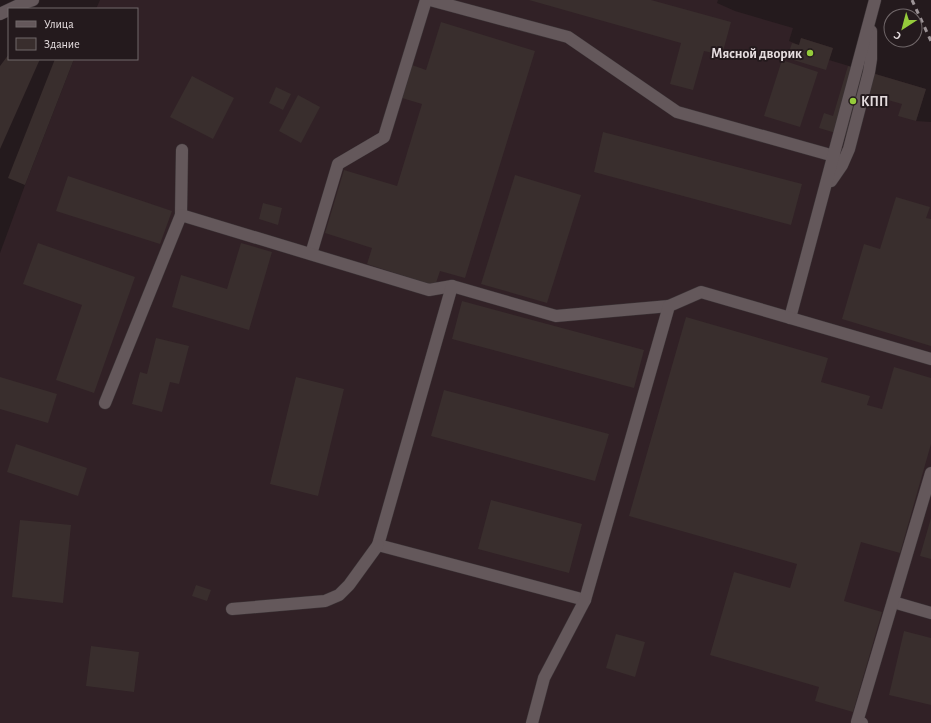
<svg xmlns="http://www.w3.org/2000/svg" width="931" height="723" viewBox="0 0 931 723" font-family="'Alegreya Sans',sans-serif">
	<style>
		.built { fill: #312126 }
		.building { fill: #392e2d }
		.lines { fill: none; stroke-linecap: round; stroke-linejoin: round }
		.minor-casing { stroke: #3c3437; stroke-width: 13 }
		.minor { stroke: #64585b; stroke-width: 12 }
		.rail { stroke: #9d9497; stroke-width: 3; stroke-dasharray: 5 5; stroke-linecap: butt }
		.poi-dot { fill: #95cc3b; stroke: #241a1d; stroke-width: 1.5 }
		.labels { text-anchor: middle; stroke-width: 4; stroke-linejoin: round; paint-order: stroke }
		.poi-label { font-size: 14px; font-weight: bold; fill: #e4dcde; stroke: #241a1d; text-anchor: end }
	</style>
	<rect width="100%" height="100%" fill="#241a1d"/>
	<polygon class="built" points="100,0 718,0 717,3 735,11 793,28 789,41 799,45 801,38 833,48 829,60 926,89 916,121 931,122 931,723 0,723 0,253 25,185 74,59 137,59 137,9 96,9"/>
	<g class="building">
		<polygon points="529,0 651,0 731,22 722,55 704,51 693,90 670,84 681,43"/>
		<polygon points="441,22 535,51 465,278 440,271 435,286 367,264 372,248 325,233 344,170 397,186 422,104 402,98 412,65 426,70"/>
		<polygon points="801,38 833,48 826,70 787,58 792,43 799,45"/>
		<polygon points="9,54 9,59 40,59 0,149 0,66"/>
		<polygon points="55,59 74,59 25,185 8,178"/>
		<polygon points="782,60 818,72 800,127 764,116"/>
		<polygon points="848,66 926,89 916,121 898,116 902,104 881,98 880,103 868,99 856,139 819,128 824,113 833,116"/>
		<polygon points="192,76 234,98 213,139 170,117"/>
		<polygon points="276,87 291,94 283,110 269,103"/>
		<polygon points="298,95 320,107 301,143 279,131"/>
		<polygon points="603,132 802,184 791,225 594,172"/>
		<polygon points="515,175 581,195 547,303 481,284"/>
		<polygon points="68,176 172,211 160,244 56,211"/>
		<polygon points="896,197 930,207 926,218 931,219 931,346 842,319 864,244 880,249"/>
		<polygon points="263,203 282,208 278,225 259,219"/>
		<polygon points="38,243 135,277 94,393 56,380 82,305 23,284"/>
		<polygon points="241,243 272,252 249,330 172,307 181,275 227,289"/>
		<polygon points="462,301 644,350 634,388 452,339"/>
		<polygon points="686,317 828,358 821,382 870,396 867,405 882,409 894,367 931,378 931,444 900,553 861,542 844,601 882,612 853,712 815,701 819,687 710,655 734,572 790,588 797,564 629,516"/>
		<polygon points="156,338 189,346 179,384 170,382 162,412 132,404 140,372 147,374"/>
		<polygon points="0,377 57,394 48,423 0,409"/>
		<polygon points="296,377 344,389 318,496 270,484"/>
		<polygon points="444,390 609,434 595,481 431,436"/>
		<polygon points="16,444 87,468 78,496 7,472"/>
		<polygon points="491,500 582,524 569,573 478,549"/>
		<polygon points="931,518 931,559 920,556"/>
		<polygon points="20,520 71,525 63,603 12,597"/>
		<polygon points="196,585 211,590 207,601 192,596"/>
		<polygon points="904,631 931,638 931,705 889,695"/>
		<polygon points="616,634 645,642 635,677 606,668"/>
		<polygon points="91,646 139,652 134,692 86,686"/>
	</g>
	<g class="lines">
		<defs>
			<g id="minor">
				<polyline points="430,0 568,37 677,112 834,156"/>
				<polyline points="0,14 21,4 33,0"/>
				<polyline points="831,181 842,165 849,149 869,72 871,59 871,31"/>
				<polyline points="181,215 182,150"/>
				<polyline points="311,254 338,164 384,137 426,0"/>
				<polyline points="790,318 875,0"/>
				<polyline points="105,403 181,215 429,290 452,286"/>
				<polyline points="585,600 378,545 452,286 556,316 669,306"/>
				<polyline points="893,602 931,613"/>
				<polyline points="232,609 325,601 339,595 349,585 378,545"/>
				<polyline points="532,723 544,678 585,600 669,306 701,292 931,359"/>
				<polyline points="862,723 857,722 931,473"/>
			</g>
		</defs>
		<use href="#minor" class="minor-casing"/>
		<use href="#minor" class="minor"/>
		<polyline class="rail" points="912,0 931,41"/>
	</g>
	<g class="poi-dot">
		<circle cx="810" cy="53" r="4"/>
		<circle cx="853" cy="101" r="4"/>
	</g>
	<g class="labels">
		<g class="poi-label">
			<text x="802" y="58">Мясной дворик</text>
			<text x="861" y="106" text-anchor="start">КПП</text>
		</g>
	</g>
	<rect x="8" y="8" width="130" height="52" fill="#241a1d" stroke="#71686a"/>
	<rect x="16" y="21" width="20" height="6" fill="#64585b" stroke="#71686a"/>
	<text x="44" y="28" font-size="12" fill="#e4dcde">Улица</text>
	<rect x="16" y="38" width="20" height="12" fill="#392e2d" stroke="#71686a"/>
	<text x="44" y="48" font-size="12" fill="#e4dcde">Здание</text>
	<g transform="translate(903 28) rotate(216)"><circle r="19" fill="#241a1d" stroke="#71686a"/>
	<path d="M0-3L7 15L0 10L-7 15Z" fill="#95cc3b"/>
	<text y="-6" font-size="11" font-weight="bold" text-anchor="middle" fill="#e4dcde">С</text>
	</g>
</svg>
